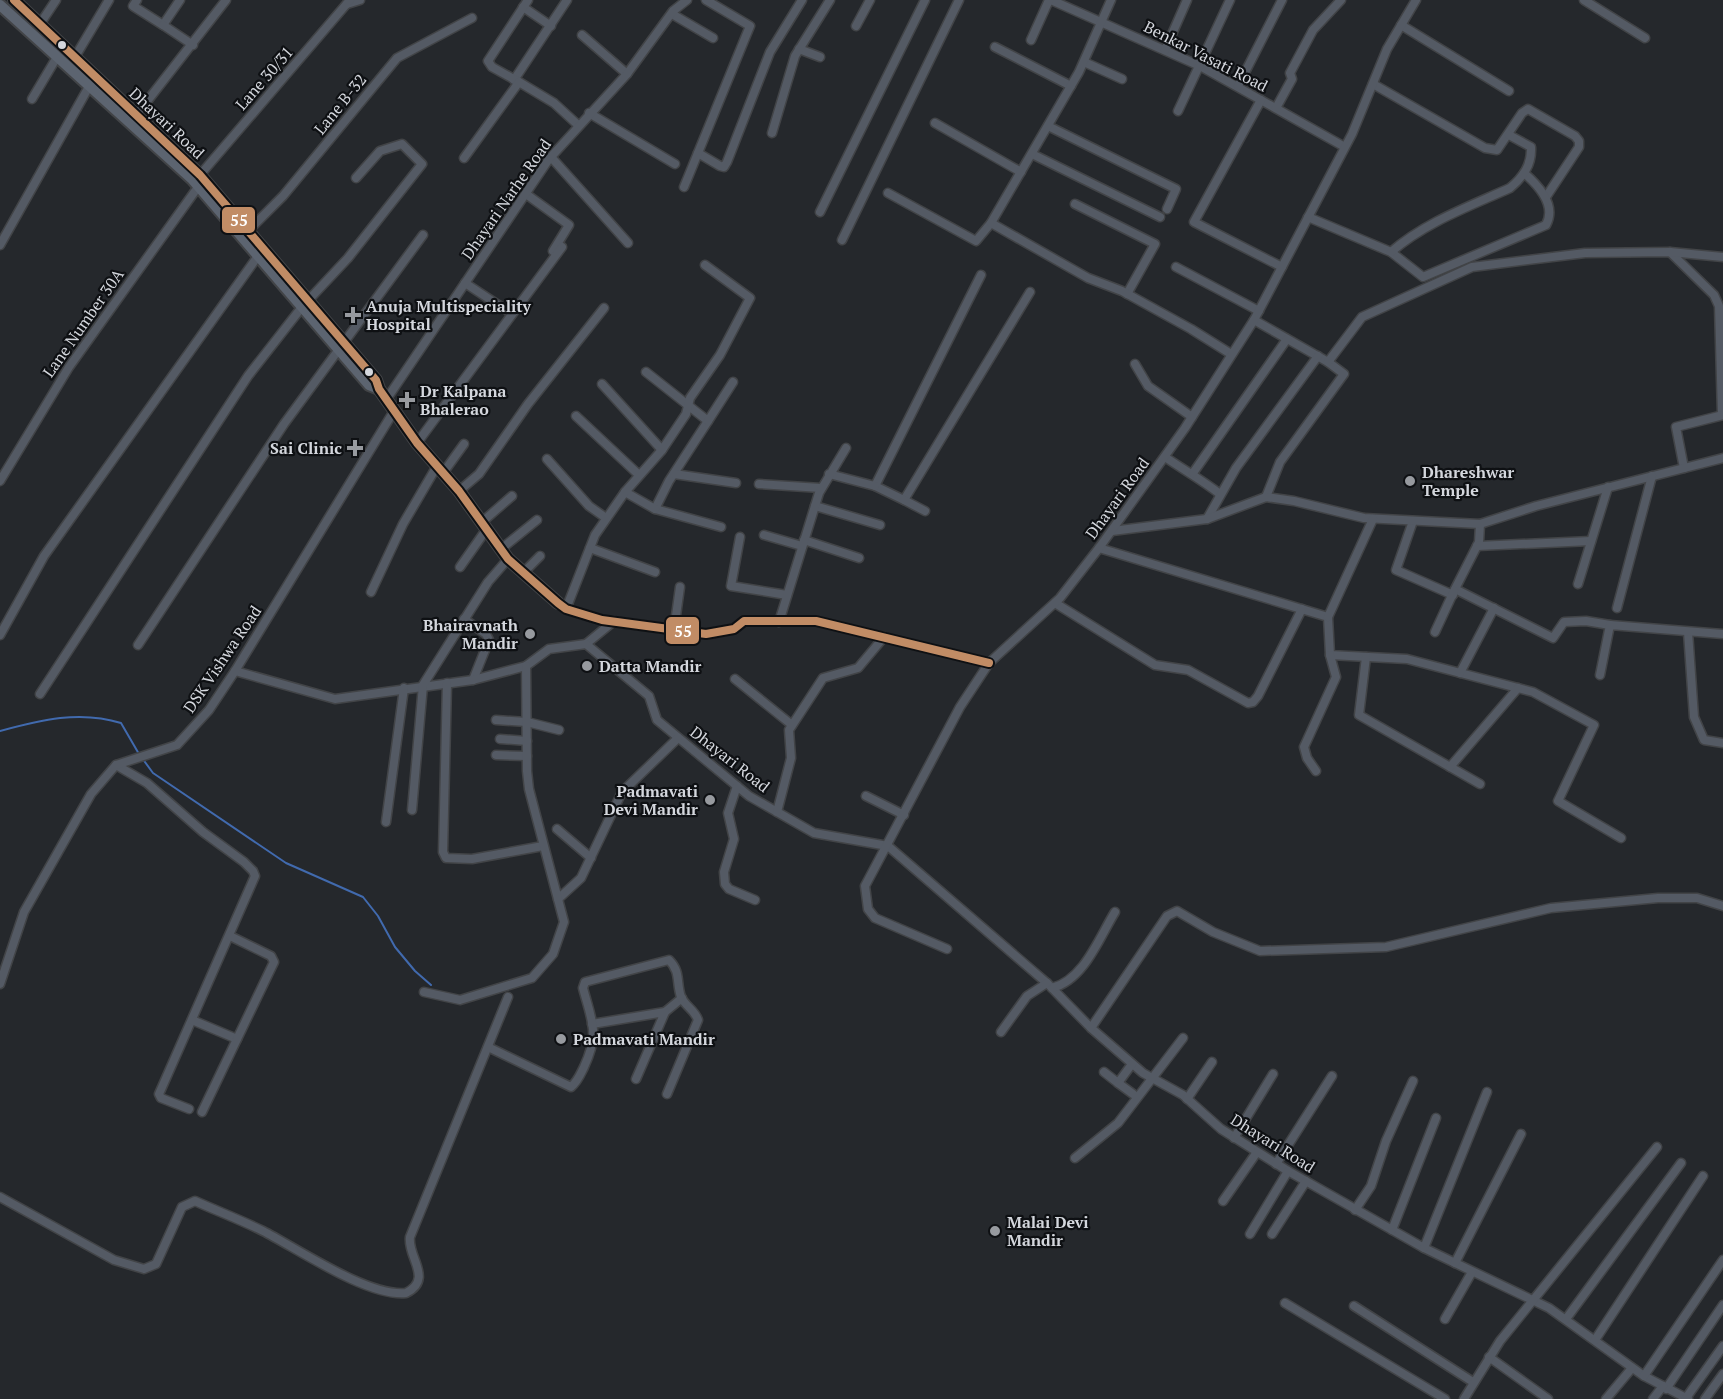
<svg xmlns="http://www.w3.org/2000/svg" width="1723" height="1399" viewBox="0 0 1723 1399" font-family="'PT Serif',serif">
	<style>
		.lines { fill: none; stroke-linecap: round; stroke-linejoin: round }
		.stream { stroke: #416aae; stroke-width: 2 }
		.minor-casing { stroke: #424447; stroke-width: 11 }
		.major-casing { stroke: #424447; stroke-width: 14 }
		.minor { stroke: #545a64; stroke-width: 8 }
		.major { stroke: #5c6470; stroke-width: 10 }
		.bus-1-casing { stroke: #0e1013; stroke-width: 12 }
		.bus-1 { stroke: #c18c65; stroke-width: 8 }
		.bus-dot { fill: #d4d7dd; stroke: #0e1013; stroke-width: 2 }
		.poi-dot { fill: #979a9f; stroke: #0e1013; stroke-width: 2 }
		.labels { text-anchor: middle; stroke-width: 4.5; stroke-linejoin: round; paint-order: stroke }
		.street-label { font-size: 16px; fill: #d4d7dd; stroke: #0e1013 }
		.poi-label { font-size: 16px; font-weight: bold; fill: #d4d7dd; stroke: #0e1013; text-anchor: start }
		.line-badge { stroke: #0e1013; stroke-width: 2 }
		.badge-label { font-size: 16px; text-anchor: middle; font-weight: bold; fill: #fff }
	</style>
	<rect width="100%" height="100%" fill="#25282c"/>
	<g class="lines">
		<g class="stream">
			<path d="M0,731C40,720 80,710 121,723L139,754"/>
			<polyline points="142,758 153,773 286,863 363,897 378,916 395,947 415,971 431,985"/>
		</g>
		<defs>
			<g id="minor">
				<polyline points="137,0 133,6 163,25 180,0"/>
				<polyline points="1051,0 1200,66 1343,146"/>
				<polyline points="1584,0 1645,38"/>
				<polyline points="347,4 360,0"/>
				<polyline points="523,7 551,26"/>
				<polyline points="672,14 713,38"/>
				<polyline points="40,24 56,0"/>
				<polyline points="163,25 193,45"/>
				<polyline points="1401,25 1509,91"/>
				<polyline points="856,26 870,0"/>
				<polyline points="582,35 627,74"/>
				<polyline points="1031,40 1049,0"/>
				<polyline points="995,47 1071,86"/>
				<polyline points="799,49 820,57"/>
				<polyline points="1165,50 1187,0"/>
				<polyline points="75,57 109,0"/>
				<polyline points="1084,62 1122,79"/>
				<polyline points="514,80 567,0"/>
				<polyline points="519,82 492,67 488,61 528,0"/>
				<polyline points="1373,84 1485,148 1497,150 1522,113 1528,109 1575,136 1579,141 1579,147 1546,197"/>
				<polyline points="1238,86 1282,0"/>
				<polyline points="32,99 57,57"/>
				<polyline points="1261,100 1194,222 1282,267"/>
				<polyline points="1276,108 1292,79 1290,73 1313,30 1341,0"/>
				<polyline points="1178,111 1230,0"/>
				<polyline points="589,113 675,164"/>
				<polyline points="134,118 226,0"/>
				<polyline points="935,123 1021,172"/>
				<polyline points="1048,126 1176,189 1167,209"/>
				<polyline points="772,133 795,56 830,0"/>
				<polyline points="698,153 720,166 724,167 727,162 770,52 802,0"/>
				<polyline points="1032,154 1160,217"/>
				<polyline points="551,157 628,243"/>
				<polyline points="464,158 519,82 554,103 578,125"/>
				<polyline points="200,175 350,0"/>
				<polyline points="684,187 750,26 706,0"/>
				<polyline points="888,193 976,241 991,223 1079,72 1111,0"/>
				<polyline points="526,194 569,225 553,251"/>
				<polyline points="1075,204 1155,244 1127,294"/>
				<polyline points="820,212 925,0"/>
				<path d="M1308,217L1391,252L1423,277L1546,225C1557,205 1538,185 1524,173"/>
				<polyline points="991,223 1088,278 1122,291 1191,329 1231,354"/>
				<polyline points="248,231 283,196 397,58 472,18"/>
				<polyline points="842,240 959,0"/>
				<polyline points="0,245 91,83"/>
				<path d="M1391,252C1426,222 1468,207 1510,188C1523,177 1532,165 1531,147L1509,135"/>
				<polyline points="1670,252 1714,295 1719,306 1722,415"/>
				<polyline points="1176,267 1259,311"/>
				<polyline points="981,275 875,486 904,500 1030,292"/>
				<polyline points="465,283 506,310 509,311 514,305"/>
				<polyline points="1254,320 1328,362 1344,374 1280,462 1266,497"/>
				<polyline points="1328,362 1362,317 1472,267 1585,253 1670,252 1723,257"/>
				<polyline points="1135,364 1148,386 1192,417"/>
				<polyline points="646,372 708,421 669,481 655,509 721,527"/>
				<polyline points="602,384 662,450"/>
				<polyline points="386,400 549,159 627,74 673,11 687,0"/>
				<polyline points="576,416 639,475"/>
				<polyline points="708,421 733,382"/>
				<polyline points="417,443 562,247"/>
				<path d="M1165,457C1184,470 1202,480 1220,494"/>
				<polyline points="547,459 589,506 606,518"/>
				<polyline points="1684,468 1676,427 1723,415"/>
				<polyline points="443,473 464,444"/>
				<polyline points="1193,473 1287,339"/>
				<polyline points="674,474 736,483"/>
				<polyline points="829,474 875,486"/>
				<polyline points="0,481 69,367 198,187"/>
				<polyline points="759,484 821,488"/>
				<polyline points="459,491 479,474 528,404 604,308"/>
				<polyline points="625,492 655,509"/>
				<polyline points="904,500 925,511"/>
				<polyline points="815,506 880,525"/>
				<polyline points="1207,519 1236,468 1318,356"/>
				<polyline points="1413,521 1396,570 1453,595"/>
				<polyline points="482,522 512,496"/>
				<polyline points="1480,524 1479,542 1455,589 1553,638 1564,622 1586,621 1610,625"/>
				<polyline points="1112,531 1207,519 1266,497 1294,501 1364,518 1480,524 1536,506 1723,458"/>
				<polyline points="764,535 802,546"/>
				<polyline points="740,537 731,586 787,595"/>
				<polyline points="804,540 859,558"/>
				<polyline points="1477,546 1591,541"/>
				<polyline points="590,548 655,572"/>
				<polyline points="1099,548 1328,617 1330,655 1407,659 1533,692 1594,725 1558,801 1621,838"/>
				<polyline points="501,549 537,520"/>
				<polyline points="460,567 486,530"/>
				<polyline points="523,573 540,556"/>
				<polyline points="1578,584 1608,487"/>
				<polyline points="371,592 403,524 437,466"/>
				<polyline points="558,603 566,609 602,620 706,634 734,629 744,621 816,621 989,663"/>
				<polyline points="1055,603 1155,665 1188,670 1248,703 1253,702 1258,696 1302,609"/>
				<polyline points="1617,608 1652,476"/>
				<polyline points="566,609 595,535 625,492 662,450 686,414 690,398 720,355 750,298 705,265"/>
				<polyline points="1328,617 1373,519"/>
				<polyline points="464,619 486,634 489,640 473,680"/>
				<polyline points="779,622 819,493 846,448"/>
				<polyline points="674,630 680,587"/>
				<polyline points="1435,632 1454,591"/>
				<polyline points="1688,632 1694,717 1704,740 1723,743"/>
				<polyline points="0,635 44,556 258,256"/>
				<polyline points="586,644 614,621"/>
				<polyline points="138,645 284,424 423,235"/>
				<polyline points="1366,657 1359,715 1480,784"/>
				<polyline points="235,671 335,699 473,680 526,666 549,649 586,644 649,696 657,720 749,796 814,833 888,846 1048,984 1091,1028 1143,1073 1183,1095 1221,1129 1288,1171 1424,1248 1549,1308 1644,1376 1688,1399"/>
				<polyline points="1460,673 1494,608"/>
				<polyline points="1600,675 1610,625 1723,634"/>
				<polyline points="735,679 792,725"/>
				<polyline points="447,683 443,852 446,858 472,859 543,846"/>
				<polyline points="40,694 248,376 302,307 348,258 422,164 402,144 380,151 356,178"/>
				<polyline points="496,720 527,722 559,730"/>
				<polyline points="500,739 527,741"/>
				<polyline points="496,755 527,756"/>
				<polyline points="116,765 147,783 203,832 244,862 253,871 255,876 159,1094 161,1098 189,1109"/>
				<polyline points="1450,767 1518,688"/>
				<polyline points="1316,771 1307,758 1304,747 1336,677 1330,655"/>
				<polyline points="737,786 728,813 734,839 724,872 725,884 729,889 755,900"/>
				<polyline points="866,796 904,815"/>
				<polyline points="412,810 423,685 488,582 508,559"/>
				<polyline points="777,812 791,758 789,730 823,678 858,668 884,637"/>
				<polyline points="386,822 404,688"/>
				<polyline points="557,829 591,858"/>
				<polyline points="558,899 581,878 622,792 678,738"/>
				<polyline points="947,949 875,918 868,909 865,886 960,707 989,663 1060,598 1099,548 1185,428 1254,320 1352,134 1387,49 1416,0"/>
				<polyline points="0,984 24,912 91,794 116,765 177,745 209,710 235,671 394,411"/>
				<path d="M1052,988C1084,980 1099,938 1115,912"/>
				<polyline points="424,992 460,1000 532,978 553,954 564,922 529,789 527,771 526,666"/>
				<polyline points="665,1012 682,998"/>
				<polyline points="192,1020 237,1039"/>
				<polyline points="592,1024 665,1012 636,1079"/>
				<polyline points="1091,1028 1167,916 1177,911 1213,932 1260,951 1386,947 1551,908 1658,898 1697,898 1723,906"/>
				<polyline points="1001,1032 1027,996 1047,983"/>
				<path d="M488,1047L571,1087C578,1081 580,1075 584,1067C600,1033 592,1022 583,988L585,982L669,960C681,972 676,982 681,997C685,1006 695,1010 698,1020L667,1094"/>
				<polyline points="1104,1072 1118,1083 1132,1064"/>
				<polyline points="1118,1083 1133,1094"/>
				<polyline points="1187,1099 1212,1062"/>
				<polyline points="202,1112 274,962 271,956 230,936"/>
				<polyline points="1234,1138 1273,1074"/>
				<polyline points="1075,1158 1118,1123 1183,1038"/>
				<polyline points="1276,1164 1332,1076"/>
				<path d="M0,1197L114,1260L144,1269L156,1264L182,1207L195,1201C217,1211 241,1220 263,1231C298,1249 368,1297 406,1293C434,1279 407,1257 410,1237L508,997"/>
				<polyline points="1223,1201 1257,1152"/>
				<polyline points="1355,1210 1371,1186 1386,1141 1413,1081"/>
				<polyline points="1392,1230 1436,1118"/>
				<polyline points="1250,1234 1288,1171"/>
				<polyline points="1272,1234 1306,1181"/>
				<polyline points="1424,1248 1487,1092"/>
				<polyline points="1455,1263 1521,1134"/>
				<polyline points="1285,1303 1445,1399"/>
				<polyline points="1354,1306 1473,1382"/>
				<polyline points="1445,1319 1472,1272"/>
				<polyline points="1566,1319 1681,1163"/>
				<polyline points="1595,1340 1703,1176"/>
				<polyline points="1489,1357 1548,1399"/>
				<polyline points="1644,1376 1723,1260"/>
				<polyline points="1666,1389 1723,1305"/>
				<polyline points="1686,1398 1723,1346"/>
				<polyline points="1464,1399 1500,1341 1657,1147"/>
				<polyline points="1606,1399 1632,1368"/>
				<polyline points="1653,1399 1663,1386"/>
				<polyline points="1705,1399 1723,1374"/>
			</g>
			<g id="major">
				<polyline points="14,0 200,175 376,380 379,389 417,443 459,491 508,559 558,603"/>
				<polyline points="0,5 192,179 369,385 379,389"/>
			</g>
		</defs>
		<use href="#minor" class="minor-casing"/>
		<use href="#major" class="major-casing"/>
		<use href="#minor" class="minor"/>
		<use href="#major" class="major"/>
		<defs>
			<polyline id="bus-1" points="14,0 200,175 376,380 379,389 417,443 459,491 508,559 558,603 566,609 602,620 706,634 734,629 744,621 816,621 989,663"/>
		</defs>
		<use href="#bus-1" class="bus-1-casing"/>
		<use href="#bus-1" class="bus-1"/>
	</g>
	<g class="bus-dot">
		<circle cx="62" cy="45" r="5"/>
		<circle cx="369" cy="372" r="5"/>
	</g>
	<g class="poi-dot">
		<path d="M350 306h6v6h6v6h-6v6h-6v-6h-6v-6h6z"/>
		<path d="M404 391h6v6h6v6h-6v6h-6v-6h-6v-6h6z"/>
		<path d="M352 439h6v6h6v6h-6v6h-6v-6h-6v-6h6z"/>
		<circle cx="1410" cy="481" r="6"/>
		<circle cx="530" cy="634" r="6"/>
		<circle cx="587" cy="666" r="6"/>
		<circle cx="710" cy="800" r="6"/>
		<circle cx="561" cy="1039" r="6"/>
		<circle cx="995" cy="1231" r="6"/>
	</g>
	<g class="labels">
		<g class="street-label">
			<text transform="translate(1206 56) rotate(27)" y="6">Benkar Vasati Road</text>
			<text transform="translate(264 78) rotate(-49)" y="6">Lane 30/31</text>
			<text transform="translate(340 104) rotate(-51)" y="6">Lane B-32</text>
			<text transform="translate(167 123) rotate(43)" y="6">Dhayari Road</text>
			<text transform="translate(506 199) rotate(-55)" y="6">Dhayari Narhe Road</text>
			<text transform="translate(83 323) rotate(-55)" y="6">Lane Number 30A</text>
			<text transform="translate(1117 498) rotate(-54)" y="6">Dhayari Road</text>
			<text transform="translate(222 659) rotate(-56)" y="6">DSK Vishwa Road</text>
			<text transform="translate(730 759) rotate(38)" y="6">Dhayari Road</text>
			<text transform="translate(1273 1143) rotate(32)" y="6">Dhayari Road</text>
		</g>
		<g class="poi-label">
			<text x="366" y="312">Anuja Multispeciality<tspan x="366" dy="18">Hospital</tspan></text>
			<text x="420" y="397">Dr Kalpana<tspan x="420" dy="18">Bhalerao</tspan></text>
			<text x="342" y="454" text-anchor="end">Sai Clinic</text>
			<text x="1422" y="478">Dhareshwar<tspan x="1422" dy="18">Temple</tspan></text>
			<text x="518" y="631" text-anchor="end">Bhairavnath<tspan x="518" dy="18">Mandir</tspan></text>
			<text x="599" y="672">Datta Mandir</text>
			<text x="698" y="797" text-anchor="end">Padmavati<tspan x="698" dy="18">Devi Mandir</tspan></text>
			<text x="573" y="1045">Padmavati Mandir</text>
			<text x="1007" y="1228">Malai Devi<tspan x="1007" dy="18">Mandir</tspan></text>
		</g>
	</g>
	<g class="line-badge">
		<rect x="221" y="206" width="35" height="28" rx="6" fill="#c18c65"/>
		<rect x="665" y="616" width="35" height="29" rx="6" fill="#c18c65"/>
	</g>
	<g class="badge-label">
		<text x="239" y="226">55</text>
		<text x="683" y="637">55</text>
	</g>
</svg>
